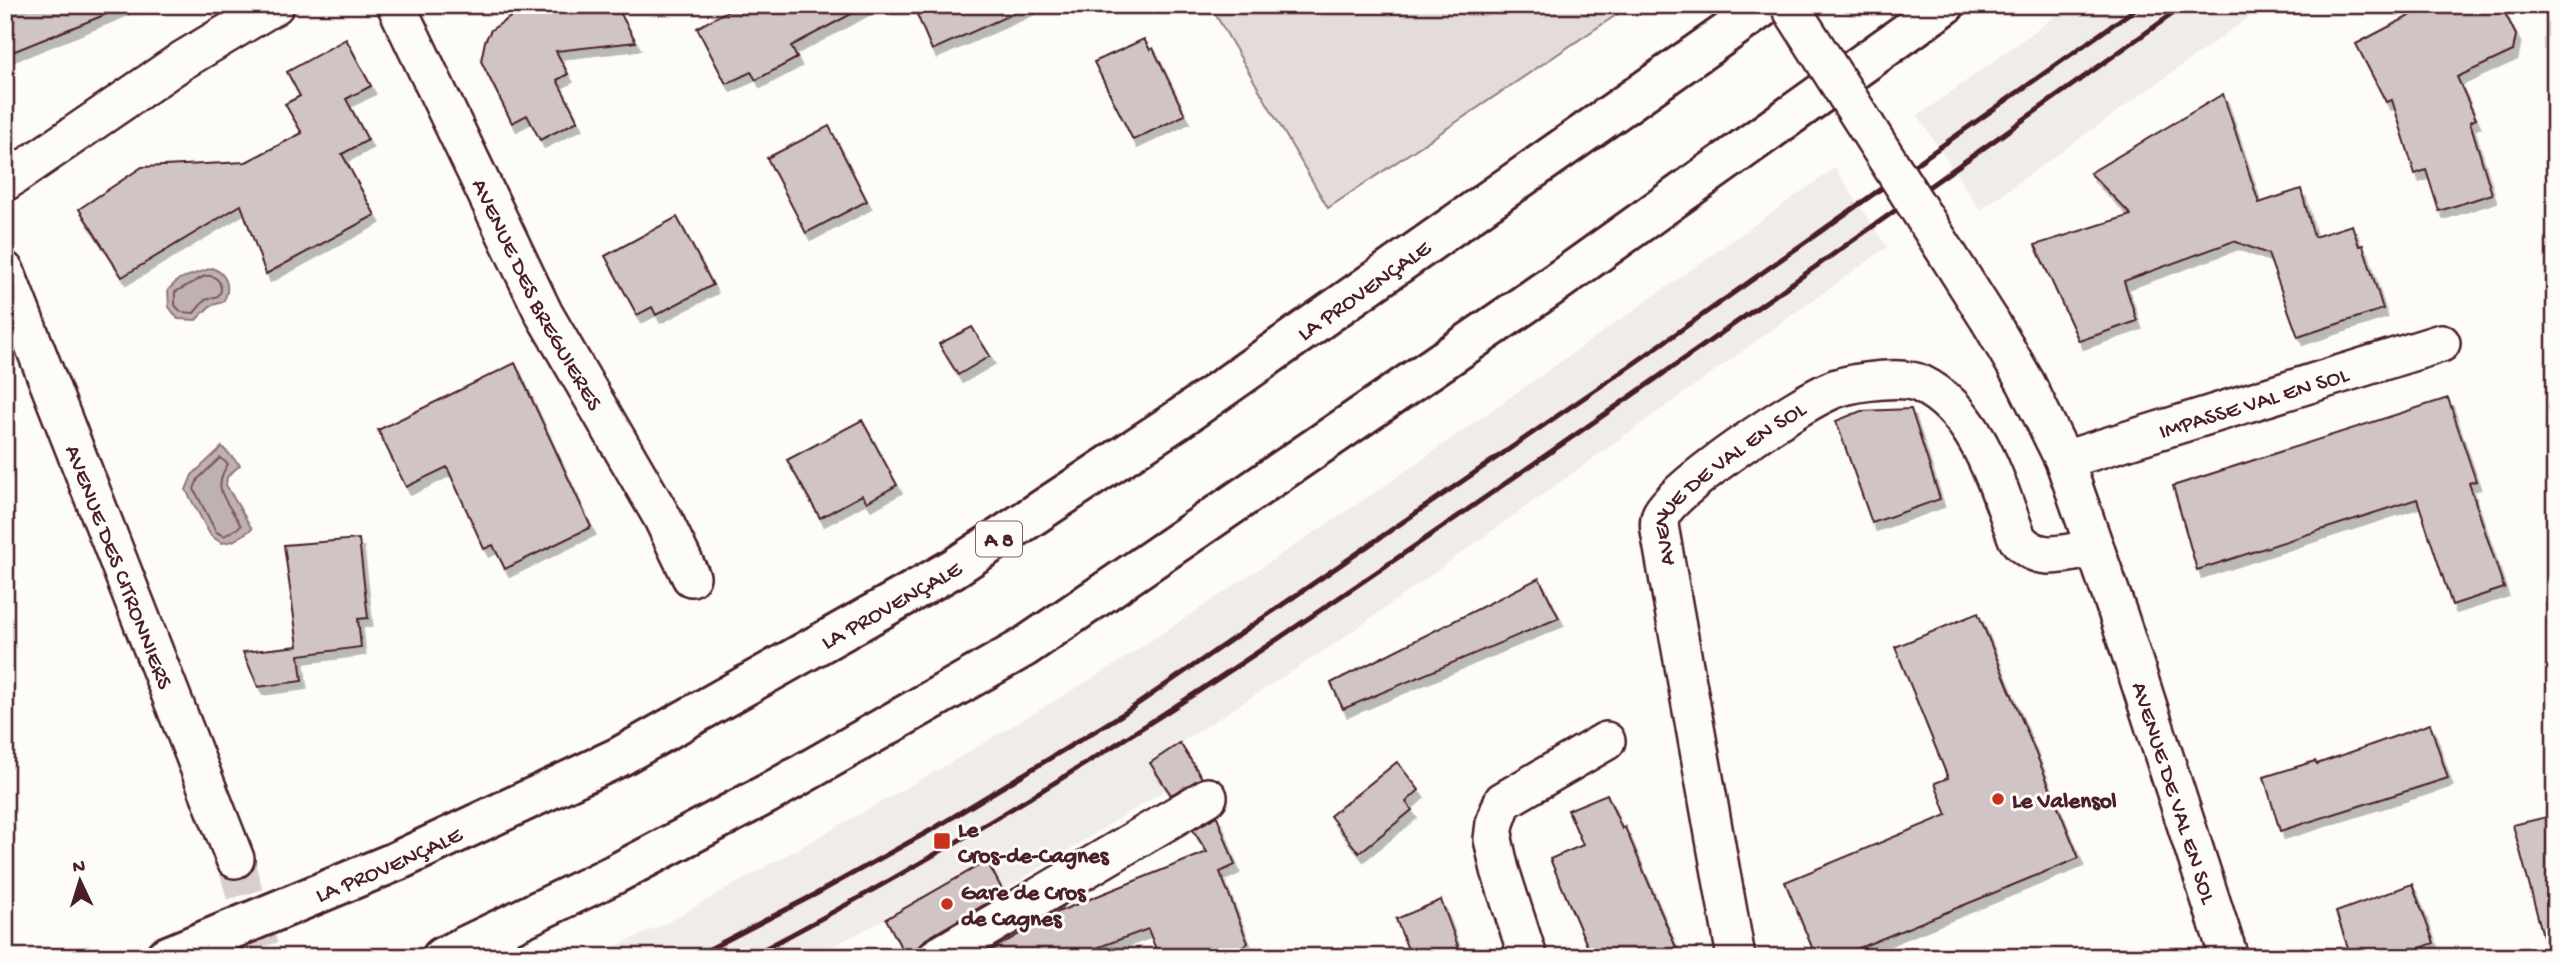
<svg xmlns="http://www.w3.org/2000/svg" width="2560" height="962" viewBox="0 0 2560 962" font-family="'Gochi Hand',sans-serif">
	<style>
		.built { fill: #f0ece8 }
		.green { fill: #e3dcda; stroke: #967e82; stroke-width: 2 }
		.water { fill: #c0b1b1; stroke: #91777b; stroke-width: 2 }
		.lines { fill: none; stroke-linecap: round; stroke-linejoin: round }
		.shore { stroke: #795961; stroke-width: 2 }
		.building { fill: #d0c5c4; stroke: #4a1f2b; stroke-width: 2; filter: url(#shadow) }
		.street-tunnel { stroke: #d9d0ce; stroke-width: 37; stroke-dasharray: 37 18; stroke-linecap: butt }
		.street-casing { stroke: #4a1f2b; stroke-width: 42 }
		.highway-casing { stroke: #4a1f2b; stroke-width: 44 }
		.street { stroke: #fdfcf7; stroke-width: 37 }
		.highway { stroke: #fdfcf7; stroke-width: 38 }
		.rail { stroke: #4a1f2b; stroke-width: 5 }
		.street-bridge-casing { stroke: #4a1f2b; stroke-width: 42; stroke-linecap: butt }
		.street-bridge { stroke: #fdfcf7; stroke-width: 37 }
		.poi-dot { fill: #c8321e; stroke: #fdfcf7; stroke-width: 2.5 }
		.labels { text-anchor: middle; stroke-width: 6; stroke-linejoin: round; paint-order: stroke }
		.shield { fill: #fdfcf7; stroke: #806168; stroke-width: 2 }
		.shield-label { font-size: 21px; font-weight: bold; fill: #4a1f2b }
		.street-label { font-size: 23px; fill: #4a1f2b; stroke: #fdfcf7 }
		.poi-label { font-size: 23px; font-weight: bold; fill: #4a1f2b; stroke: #fdfcf7; text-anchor: start }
	</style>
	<defs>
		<filter id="shadow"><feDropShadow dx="4.5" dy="8" stdDeviation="0" flood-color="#0004"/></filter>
	</defs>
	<rect width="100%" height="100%" fill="#fdfcf7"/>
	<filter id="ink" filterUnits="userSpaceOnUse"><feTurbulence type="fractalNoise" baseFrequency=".0143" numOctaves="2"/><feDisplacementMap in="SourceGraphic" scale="14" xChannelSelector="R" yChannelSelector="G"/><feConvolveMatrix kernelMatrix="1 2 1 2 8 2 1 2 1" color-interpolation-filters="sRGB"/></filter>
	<g filter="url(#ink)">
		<g class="built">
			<polygon points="2071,5 2266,5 1980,210 1918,116"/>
			<polygon points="1835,168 1887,247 1339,641 1180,743 1197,770 961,917 965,923 906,956 885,919 812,957 593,957 666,923 943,767 1105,671 1386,485"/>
		</g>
		<polygon class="green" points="1210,5 1631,5 1328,208"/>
		<g class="water">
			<path d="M212,268C228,274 231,289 223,302L210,306L196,320L178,319L169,307L168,290L179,279Z"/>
			<polygon points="222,447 240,465 227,477 226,485 252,529 233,541 222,543 211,536 186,490 192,475"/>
		</g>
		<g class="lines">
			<g class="shore">
				<path d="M205,276C215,275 221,280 221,291L218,296L205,300L194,313L181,312L175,305V292Z"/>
				<path d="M220,458L228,464C210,491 228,501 241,526L224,536L216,532L194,489L198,479Z"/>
			</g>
		</g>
		<g class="building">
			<polygon points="5,5 124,5 124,7 5,55"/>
			<polygon points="513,5 616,5 636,42 556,51 568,74 557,80 578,121 540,140 527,115 512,123 481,61 485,41 491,30 515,14"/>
			<polygon points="738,5 868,5 791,46 797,58 756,80 751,72 726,84 697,28"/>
			<polygon points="913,5 1030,5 1030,6 932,50"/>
			<polygon points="2430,5 2501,5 2516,35 2513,51 2457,77 2476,119 2470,122 2492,194 2439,211 2426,170 2415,174 2392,100 2386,102 2356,44"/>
			<polygon points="346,39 371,86 346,99 368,140 342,154 375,215 266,274 241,205 122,277 79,209 142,167 246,162 302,133 285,104 300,96 287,72"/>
			<polygon points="1144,39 1150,50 1153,48 1185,115 1133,140 1094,62"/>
			<polygon points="2223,94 2259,203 2301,189 2314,237 2352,225 2359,246 2363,245 2383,309 2298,337 2268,254 2234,241 2124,281 2137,321 2079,341 2035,245 2131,215 2090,173"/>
			<polygon points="829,126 867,201 806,233 767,158"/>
			<polygon points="677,217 713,285 656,315 652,307 637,315 605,256"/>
			<polygon points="972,327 990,356 958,375 939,344"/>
			<polygon points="515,363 591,527 505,569 493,545 484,549 447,467 406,487 378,430"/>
			<polygon points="2448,398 2476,481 2469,483 2504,588 2452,605 2417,499 2197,570 2173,486"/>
			<polygon points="1911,409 1940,499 1872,523 1836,421 1861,411"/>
			<polygon points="862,420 897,485 867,502 862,495 820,518 787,460"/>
			<polygon points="359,539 368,618 358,619 361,647 299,655 302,681 258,687 243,652 298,646 284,545"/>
			<polygon points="1539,578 1559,618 1343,709 1331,683"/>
			<polygon points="1978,613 2079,858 1837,957 1816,957 1785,882 1947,815 1935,783 1948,778 1895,647"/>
			<polygon points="2430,724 2448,778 2280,831 2264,777 2315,761 2317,764"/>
			<polygon points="1180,743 1202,778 1171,795 1150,763"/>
			<polygon points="1397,762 1419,790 1406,802 1412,810 1359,853 1330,816"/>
			<polygon points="1607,794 1622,829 1625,827 1680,957 1592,957 1550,859 1583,845 1568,810"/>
			<polygon points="2555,815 2555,935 2543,936 2513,825"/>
			<polygon points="1217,816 1235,865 1220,872 1248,943 1231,957 1159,957 1148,929 1072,957 979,957 1060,911 1207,852 1193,830"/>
			<polygon points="987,861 1004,893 926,939 919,946 916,957 906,957 886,919"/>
			<polygon points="2412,884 2434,943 2396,957 2351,957 2336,912"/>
			<polygon points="1441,900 1462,957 1411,957 1396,919"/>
		</g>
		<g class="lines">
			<polyline class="street-tunnel" points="235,859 262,957"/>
			<defs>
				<g id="street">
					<path id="s1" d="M396,5L544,314L662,517L691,577"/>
					<polyline points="5,182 183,60 275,5"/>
					<path id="s2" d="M5,271L235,859"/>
					<path id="s3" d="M1990,321L2026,383L2064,460L2119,617L2229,957"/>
					<path id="s4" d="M2064,460L2441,343"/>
					<polyline points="937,957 1208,797"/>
					<polyline points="1528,957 1500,870 1493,839 1495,823 1503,801 1606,741"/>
					<path id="s5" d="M1736,957L1660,531C1659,525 1659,520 1661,515C1675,486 1804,399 1837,388C1856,382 1903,375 1921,384C1978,412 1996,482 2017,538C2037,565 2066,553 2095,548"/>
				</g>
				<g id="highway">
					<path id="s6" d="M165,957L397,861L619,757L954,568L1176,421L1766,5"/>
					<polyline points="442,957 615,874 767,794 1023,648 1550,287 1945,5"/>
				</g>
			</defs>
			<use href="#street" class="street-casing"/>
			<use href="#highway" class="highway-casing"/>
			<use href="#street" class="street"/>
			<use href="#highway" class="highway"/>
			<g class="rail">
				<polyline points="694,957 814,895 933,829 1123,714 1633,364 2141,5"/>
				<path d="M749,957C1022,815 1275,644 1526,469C1747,316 1966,161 2185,5"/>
			</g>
			<defs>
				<polyline id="street-bridge" points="1789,5 1990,321"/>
			</defs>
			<use href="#street-bridge" class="street-bridge-casing"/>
			<use href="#street-bridge" class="street-bridge"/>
		</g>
	</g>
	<g class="poi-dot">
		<circle cx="1998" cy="799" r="7"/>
		<rect x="933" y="832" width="18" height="18" rx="3.5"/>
		<circle cx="947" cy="904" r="7"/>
	</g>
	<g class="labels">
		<rect class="shield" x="976" y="521.5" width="46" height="35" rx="5"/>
		<g class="shield-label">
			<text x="999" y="546">A 8</text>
		</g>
		<g class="street-label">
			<text dy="8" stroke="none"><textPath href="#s6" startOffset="1376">LA PROVENÇALE</textPath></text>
			<text dy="8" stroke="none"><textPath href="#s1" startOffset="322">AVENUE DES BREGUIERES</textPath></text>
			<text dy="8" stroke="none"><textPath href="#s4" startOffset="198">IMPASSE VAL EN SOL</textPath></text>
			<text dy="8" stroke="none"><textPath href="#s5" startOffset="513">AVENUE DE VAL EN SOL</textPath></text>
			<text dy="8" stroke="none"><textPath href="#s2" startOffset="317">AVENUE DES CITRONNIERS</textPath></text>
			<text dy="8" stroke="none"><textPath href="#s6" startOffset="808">LA PROVENÇALE</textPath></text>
			<text dy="8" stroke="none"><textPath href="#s3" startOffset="508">AVENUE DE VAL EN SOL</textPath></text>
			<text dy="8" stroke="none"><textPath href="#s6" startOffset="242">LA PROVENÇALE</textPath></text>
		</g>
		<g class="poi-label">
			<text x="2012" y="807">Le Valensol</text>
			<text x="958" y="836">Le<tspan x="958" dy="26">Cros-de-Cagnes</tspan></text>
			<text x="961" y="899">Gare de Cros<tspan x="961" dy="26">de Cagnes</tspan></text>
		</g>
	</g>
	<rect width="2560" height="962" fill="none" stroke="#fdfcf7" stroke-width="28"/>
	<rect x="14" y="14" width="2532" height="934" fill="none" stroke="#4a1f2b" stroke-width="2.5" filter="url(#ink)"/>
	<g transform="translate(80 881) rotate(356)" stroke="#fdfcf7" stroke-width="5" paint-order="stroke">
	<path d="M0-5L12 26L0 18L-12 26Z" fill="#4a1f2b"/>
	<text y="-10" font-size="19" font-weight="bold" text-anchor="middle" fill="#4a1f2b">N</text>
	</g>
</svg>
